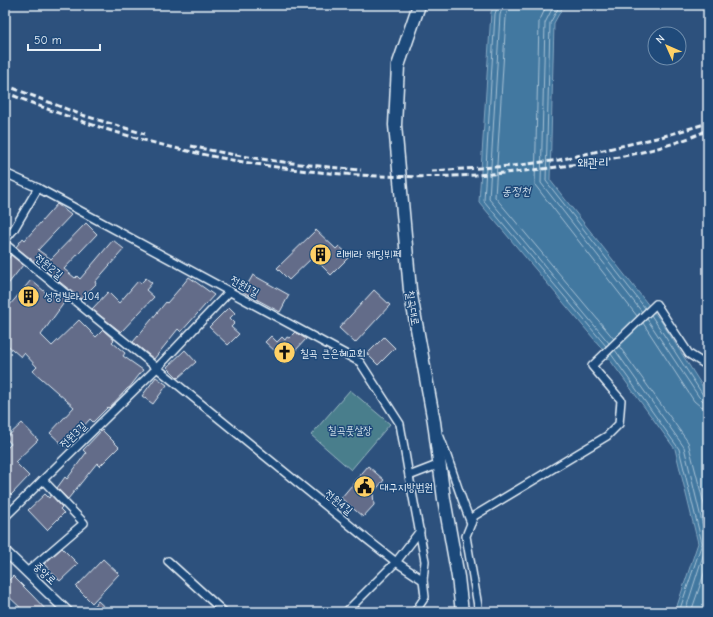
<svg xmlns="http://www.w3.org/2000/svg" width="713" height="617" viewBox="0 0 713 617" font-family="'Comic Neue','Poor Story',sans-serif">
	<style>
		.park { fill: #4a7e8c; stroke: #99b8c2 }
		.water { fill: #4378a0; stroke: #85a8c3 }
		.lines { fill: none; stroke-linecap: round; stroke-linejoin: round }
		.shore { stroke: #a6c1d5; stroke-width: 1 }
		.building { fill: #646c89; stroke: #e8f1f8 }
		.minor-casing { stroke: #e8f1f8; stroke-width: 10 }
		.tertiary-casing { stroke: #e8f1f8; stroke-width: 12 }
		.primary-casing { stroke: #e8f1f8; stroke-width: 15 }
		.minor { stroke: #1f4a7a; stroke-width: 7 }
		.tertiary { stroke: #1f4a7a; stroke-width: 9 }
		.primary { stroke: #1f4a7a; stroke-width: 12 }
		.rail { stroke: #e8f1f8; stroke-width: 3; stroke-dasharray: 6 3; stroke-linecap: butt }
		.labels { text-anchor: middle; stroke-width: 3; stroke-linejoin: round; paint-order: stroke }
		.poi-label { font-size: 11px; fill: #e8f1f8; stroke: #1f4a7a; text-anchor: start }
		.street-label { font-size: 11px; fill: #e8f1f8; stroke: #1f4a7a }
		.park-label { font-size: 11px; fill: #d0e0e8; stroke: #1f4a7a }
		.water-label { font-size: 12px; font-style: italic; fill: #cfdfeb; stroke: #1f4a7a }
		.quarter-label { font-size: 13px; fill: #e8f1f8; stroke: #1f4a7a }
	</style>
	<rect width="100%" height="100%" fill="#2d517d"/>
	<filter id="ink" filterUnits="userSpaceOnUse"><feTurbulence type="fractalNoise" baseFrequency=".025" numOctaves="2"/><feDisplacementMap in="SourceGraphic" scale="8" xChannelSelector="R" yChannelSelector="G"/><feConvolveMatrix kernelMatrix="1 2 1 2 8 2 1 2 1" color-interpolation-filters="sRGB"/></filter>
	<g filter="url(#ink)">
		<polygon class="park" points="350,390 390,424 351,470 311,435"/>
		<polygon class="water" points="495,5 564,5 554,23 550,180 661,321 708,395 708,612 675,612 698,543 675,449 599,345 479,202 491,12"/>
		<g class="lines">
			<g class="shore">
				<polyline points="498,5 495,14 484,201 606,346"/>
				<polyline points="503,5 500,15 489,199 609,343"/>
				<polyline points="509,5 506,17 495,197 614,339"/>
				<polyline points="547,5 539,22 535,185 637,316"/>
				<polyline points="554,5 545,23 541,183 642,312"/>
				<polyline points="560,5 550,23 546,181 645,308"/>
				<polyline points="651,315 703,395 708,397"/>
				<polyline points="647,319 699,397 703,401 708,402"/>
				<polyline points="643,323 694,401 700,406 708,408"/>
				<polyline points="619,346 688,442 708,520"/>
				<polyline points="615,350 684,447 707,543 685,612"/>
				<polyline points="611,354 679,449 702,543 679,612"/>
				<polyline points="691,612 708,562"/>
			</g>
		</g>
		<g class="building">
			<polygon points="57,204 71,215 38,250 51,259 86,223 97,234 64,269 75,278 77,276 80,279 113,240 124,249 95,282 96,284 81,299 16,247 23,238 25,240"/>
			<polygon points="316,230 336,249 339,246 350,256 331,275 313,257 289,280 277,268"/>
			<polygon points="11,255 23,265 5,288 5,263"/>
			<polygon points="253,275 289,295 280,312 243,292"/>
			<polygon points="189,277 214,295 181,332 178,329 154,359 133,342 166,302 167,303 180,288"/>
			<polygon points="146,278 152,283 146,290 154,297 121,332 92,309 108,292 119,303 138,281 141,283"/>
			<polygon points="31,280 51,297 55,291 66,300 41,335 52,346 79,320 96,337 103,330 114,340 112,342 125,353 123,356 143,370 129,388 128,388 109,408 108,407 93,422 90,419 65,447 50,433 74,407 33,371 37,367 24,353 21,357 5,343 5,303 9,306"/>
			<polygon points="374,290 390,305 355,343 339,328"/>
			<polygon points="229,307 235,313 230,318 235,323 231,327 239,334 228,345 209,327"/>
			<polygon points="295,332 306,339 286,361 265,342 271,336 277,342 282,337 285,340 287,337 289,338"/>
			<polygon points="384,337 395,348 378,365 367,354"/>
			<polygon points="185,350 196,362 178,378 167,367"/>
			<polygon points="156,377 167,385 153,404 142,396"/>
			<polygon points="22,423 38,440 15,462 29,476 11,495 5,490 5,450 11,444 6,438"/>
			<polygon points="102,430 119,447 100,466 97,463 68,499 57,488 65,477 67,479 86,453 83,450"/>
			<polygon points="368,466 384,480 373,493 374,505 363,517 341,498"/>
			<polygon points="45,494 49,498 51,495 62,507 60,509 64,513 47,530 28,510"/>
			<polygon points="62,548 78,564 60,581 44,564"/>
			<polygon points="103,559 119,574 92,603 76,587"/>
			<polygon points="13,576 32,595 48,612 25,612 5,593 5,584"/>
			<polygon points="98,601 110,612 88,612"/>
		</g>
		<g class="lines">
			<defs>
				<g id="minor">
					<polyline points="5,173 38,188 360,362 400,424 409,476"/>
					<polyline points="5,240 14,229 38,188"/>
					<polyline points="5,244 368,540 396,562 423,580"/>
					<path d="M440,437C451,465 459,494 471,523"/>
					<polyline points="5,517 157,368 230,291"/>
					<polyline points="168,561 224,612"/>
					<polyline points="27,572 84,523 43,480"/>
					<polyline points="346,612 396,562 420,531"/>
					<polyline points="415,612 425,597 423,580 425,561 409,476 440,464"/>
					<polyline points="479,612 466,536 474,516 607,436 619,424 621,400 592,366 656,304 689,354 703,363"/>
				</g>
				<polyline id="tertiary" points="5,551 68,612"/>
				<polyline id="primary" points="419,5 398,66 395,125 410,290 434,422 444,499 458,577 462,612"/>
			</defs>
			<use href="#minor" class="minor-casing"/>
			<use href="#tertiary" class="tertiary-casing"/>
			<use href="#primary" class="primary-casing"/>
			<use href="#minor" class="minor"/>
			<use href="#tertiary" class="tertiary"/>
			<use href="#primary" class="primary"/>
			<g class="rail">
				<polyline points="5,85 82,115 145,134"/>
				<path d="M5,92C179,166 370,193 557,167C607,160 663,151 708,130"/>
				<path d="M191,146C247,159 304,165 361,170"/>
				<polyline points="431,171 512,166 559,160 661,137 708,123"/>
			</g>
		</g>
	</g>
	<defs>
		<symbol id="building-disc" viewBox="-11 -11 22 22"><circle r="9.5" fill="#ffd166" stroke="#1f4a7a"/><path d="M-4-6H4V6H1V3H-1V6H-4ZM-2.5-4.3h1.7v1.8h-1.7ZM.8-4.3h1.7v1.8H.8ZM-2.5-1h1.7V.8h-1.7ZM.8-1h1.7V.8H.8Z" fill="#111"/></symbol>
		<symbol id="church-disc" viewBox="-11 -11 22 22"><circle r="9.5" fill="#ffd166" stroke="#1f4a7a"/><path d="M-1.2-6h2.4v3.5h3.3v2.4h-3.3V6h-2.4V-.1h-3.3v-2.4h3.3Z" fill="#111"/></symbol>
		<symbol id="civic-disc" viewBox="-11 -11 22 22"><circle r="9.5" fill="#ffd166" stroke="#1f4a7a"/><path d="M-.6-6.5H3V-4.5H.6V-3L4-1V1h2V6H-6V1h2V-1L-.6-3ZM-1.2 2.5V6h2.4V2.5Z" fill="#111"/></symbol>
	</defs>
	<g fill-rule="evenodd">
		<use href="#building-disc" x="308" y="242" width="25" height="25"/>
		<use href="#building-disc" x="16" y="284" width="25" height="25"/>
		<use href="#church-disc" x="272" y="340" width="25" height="25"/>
		<use href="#civic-disc" x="352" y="474" width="25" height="25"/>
	</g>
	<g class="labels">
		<g class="poi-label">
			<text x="336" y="258">리베라 웨딩뷔페</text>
			<text x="44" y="300">성경빌라 104</text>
			<text x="300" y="357">칠곡 큰은혜교회</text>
			<text x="380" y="491">대구지방법원</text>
		</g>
		<g class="street-label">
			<text transform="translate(49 266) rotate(39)" y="4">전원2길</text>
			<text transform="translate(245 286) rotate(29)" y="4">전원1길</text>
			<text transform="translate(413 308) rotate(80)" y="4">칠곡대로</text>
			<text transform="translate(73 435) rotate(-44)" y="4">전원3길</text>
			<text transform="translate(339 502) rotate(39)" y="4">전원4길</text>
			<text transform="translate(45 573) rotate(44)" y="4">중앙로</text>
		</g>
		<g class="park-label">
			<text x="350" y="434">칠곡풋살장</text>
		</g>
		<g class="water-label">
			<text x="516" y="195">동정천</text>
		</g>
		<g class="quarter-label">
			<text x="593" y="167">왜관리</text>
		</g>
	</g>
	<rect width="713" height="617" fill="none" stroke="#1f4a7a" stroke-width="20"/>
	<rect x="10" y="10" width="693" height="597" fill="none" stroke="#e8f1f8" stroke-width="1.5" filter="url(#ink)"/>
	<g transform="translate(667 46) rotate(315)"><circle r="19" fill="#1f4a7a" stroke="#6f8dac"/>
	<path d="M0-3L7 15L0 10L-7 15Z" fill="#ffd166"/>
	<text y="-6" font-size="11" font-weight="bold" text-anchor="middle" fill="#e8f1f8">N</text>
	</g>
	<path d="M28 44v6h72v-6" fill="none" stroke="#e8f1f8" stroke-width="2"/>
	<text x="34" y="44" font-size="12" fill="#e8f1f8" stroke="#1f4a7a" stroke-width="3" paint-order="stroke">50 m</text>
</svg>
